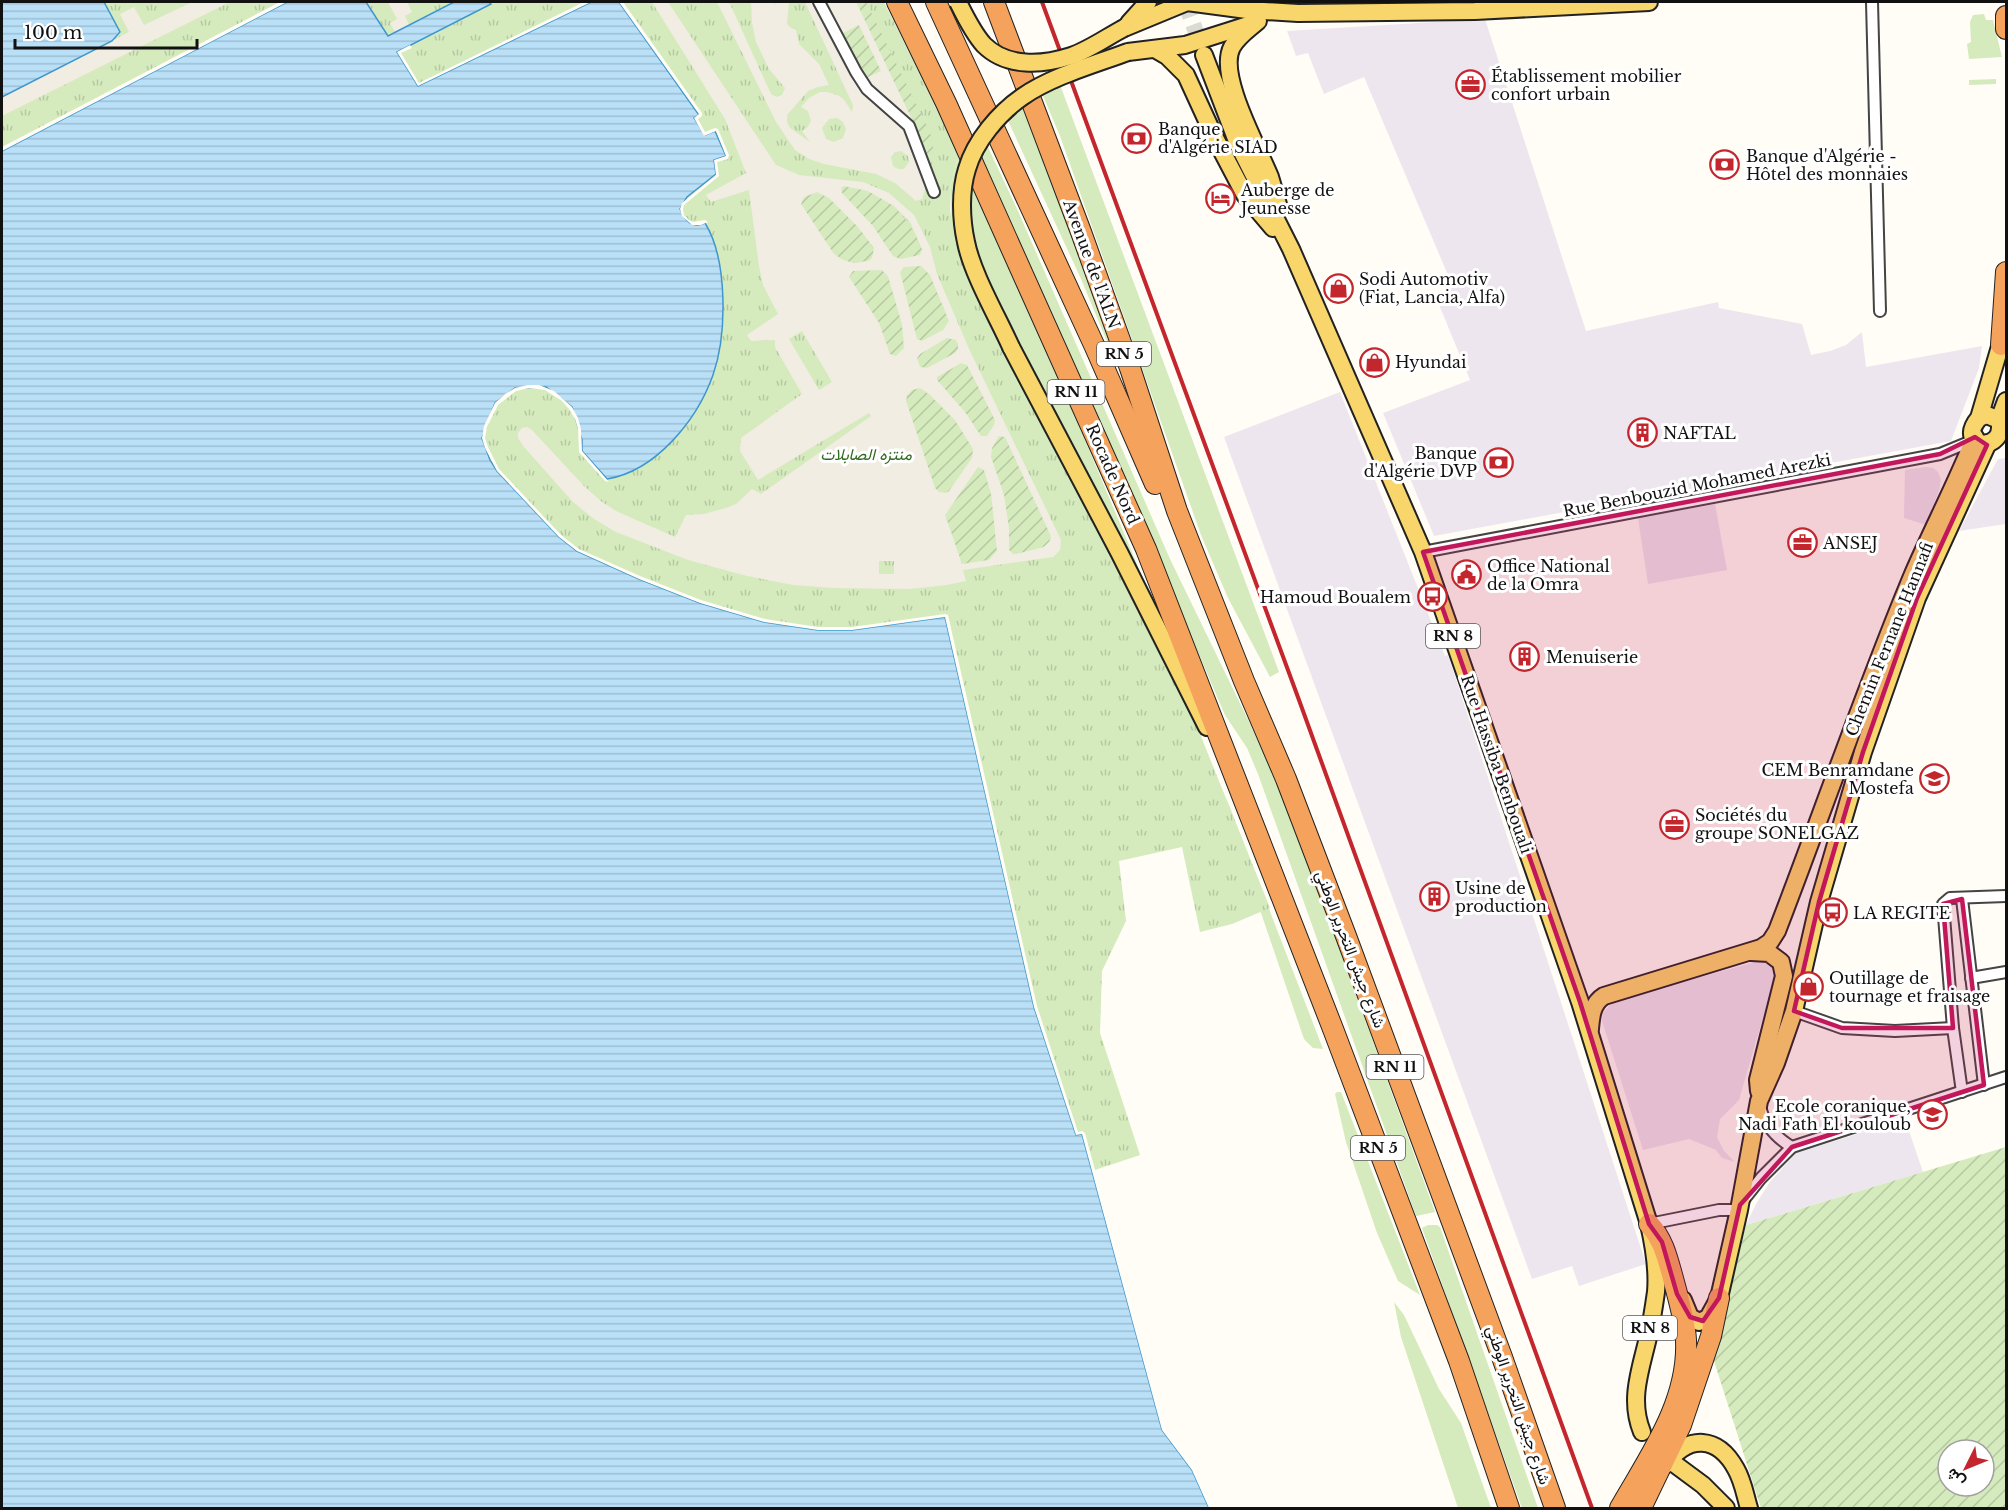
<svg xmlns="http://www.w3.org/2000/svg" width="2008" height="1510" viewBox="0 0 2008 1510" font-family="'Libre Baskerville',Vazirmatn,serif">
	<style>
		.industrial { fill: #eee6ef }
		.grass { fill: #d5ebbd }
		.park { fill: url(#park-tufts) }
		.garden { fill: url(#garden-furrows); fill-rule: evenodd }
		.plaza { fill: #f1ede2; fill-rule: evenodd }
		.water { fill: url(#water-rules); stroke: #3f96cf; stroke-width: 1.5 }
		.pier { fill: #fffdf5 }
		.lines { fill: none; stroke-linecap: round; stroke-linejoin: round }
		.primary-tunnel { stroke: #dbdad3; stroke-width: 16; stroke-dasharray: 16 8; stroke-linecap: butt }
		.street-casing { stroke: #444; stroke-width: 14 }
		.primary-casing { stroke: #222; stroke-width: 20 }
		.highway-casing { stroke: #222; stroke-width: 22 }
		.street { stroke: #fff; stroke-width: 10 }
		.primary { stroke: #f9d66b; stroke-width: 16 }
		.highway { stroke: #f5a25d; stroke-width: 20 }
		.rail { stroke: #c4262e; stroke-width: 4 }
		.primary-bridge-casing { stroke: #222; stroke-width: 20; stroke-linecap: butt }
		.primary-bridge { stroke: #f9d66b; stroke-width: 16 }
		.marked { fill: #c2185b; fill-opacity: 0.2; stroke: #c2185b; stroke-width: 4.5; stroke-linejoin: round }
		.labels { text-anchor: middle; stroke-width: 6; stroke-linejoin: round; paint-order: stroke }
		.shield { fill: #fff; stroke: #585858; stroke-width: 1.5 }
		.shield-label { font-size: 15px; font-weight: bold; fill: #111 }
		.poi-label { font-size: 16px; fill: #111; stroke: #fff; text-anchor: start }
		.street-label { font-size: 16px; fill: #111; stroke: #fff }
		.park-label { font-size: 16px; font-style: italic; fill: #2f6b1f; stroke: #fff }
	</style>
	<defs>
		<pattern id="park-tufts" width="24" height="20" patternUnits="userSpaceOnUse" patternTransform="scale(1.5)"><rect width="24" height="20" fill="#d5ebbd"/><path d="M3 7l-1-3M5 7V3M7 7l1-3M15 17l-1-3M17 17v-4M19 17l1-3" fill="none" stroke="#b6c8a1"/></pattern>
		<pattern id="garden-furrows" width="10" height="10" patternUnits="userSpaceOnUse" patternTransform="scale(1.5)"><rect width="10" height="10" fill="#d5ebbd"/><path d="M-1 1l2-2M0 10L10 0M9 11l2-2" fill="none" stroke="#b6c8a1"/></pattern>
		<pattern id="water-rules" width="6" height="5" patternUnits="userSpaceOnUse" patternTransform="scale(1.5)"><rect width="6" height="5" fill="#b9e0f7"/><path d="M0 2.5h6" fill="none" stroke="#9ebfd3"/></pattern>
	</defs>
	<rect width="100%" height="100%" fill="#fffdf5"/>
	<g class="industrial">
		<polygon points="1485,19 1586,331 1718,302 1719,308 1802,324 1811,355 1830,351 1846,345 1862,332 1866,367 1982,346 1979,368 1951,441 1434,536 1383,413 1470,380 1435,295 1453,287 1364,77 1324,94 1308,53 1296,56 1287,31"/>
		<polygon points="1340,392 1445,656 1448,655 1455,676 1646,1264 1579,1286 1572,1266 1532,1279 1224,437"/>
		<polygon points="2006,458 2006,524 1959,531 1998,459"/>
		<polygon points="1926,467 1933,468 1938,472 1941,480 1939,491 1926,525 1904,518 1905,470"/>
		<polygon points="1715,504 1727,570 1648,584 1638,518"/>
		<polygon points="1766,959 1777,969 1739,1100 1720,1119 1717,1137 1724,1151 1735,1162 1722,1158 1716,1150 1689,1139 1643,1150 1602,1021 1603,1013 1609,1006 1618,1000"/>
		<polygon points="1905,1119 1923,1172 1746,1225 1756,1204 1770,1182 1796,1153"/>
	</g>
	<g class="grass">
		<polygon points="1984,14 1986,20 1993,20 2002,57 1969,59 1967,44 1971,42 1970,22 1973,15"/>
		<polygon points="1996,79 1996,84 1969,85 1969,80"/>
		<polygon points="1059,82 1279,672 1270,677 1228,598 1201,535 1060,136 1041,91"/>
		<polygon points="1020,101 1122,367 1118,368 1081,279 1005,114"/>
		<polygon points="987,145 1018,211 1170,559 1251,726 1287,805 1435,1212 1416,1216 1258,774 1247,748 1225,715 1054,317 981,157"/>
		<polygon points="959,152 1061,383 1142,576 1140,577 1017,344 1229,805 1323,1049 1313,1048 1304,1039 1260,910 954,273 950,189"/>
		<polygon points="1337,1092 1341,1092 1420,1295 1398,1281 1377,1233 1346,1142 1335,1094"/>
		<polygon points="1428,1225 1437,1225 1440,1227 1538,1508 1522,1508 1422,1228"/>
		<polygon points="1394,1302 1404,1315 1439,1389 1461,1423 1491,1508 1458,1508 1401,1337"/>
	</g>
	<g class="park">
		<polygon points="104,2 287,2 2,151 2,97 120,32"/>
		<polygon points="366,2 454,2 387,36"/>
		<polygon points="490,2 591,2 418,86 397,52 490,4"/>
		<polygon points="619,2 884,2 959,152 950,189 950,210 957,248 964,267 1190,709 1270,908 1232,924 1200,932 1182,847 1119,861 1126,921 1102,971 1100,1033 1140,1155 1092,1171 1082,1134 1076,1135 852,630 792,627 700,603 577,551 497,471 485,448 484,426 487,416 505,394 538,385 667,447 685,424 701,399 713,375 721,333 722,300 692,225 680,209 704,136"/>
	</g>
	<g class="garden">
		<polygon points="856,2 866,2 930,132 934,153 931,169 917,130"/>
		<polygon points="859,25 882,71 866,79 843,33"/>
		<path d="M844,186C882,187 909,215 922,249L920,255L900,259L893,256L873,226L842,193L841,188Z"/>
		<path d="M817,192C831,196 881,242 873,257C871,261 866,261 861,262C855,263 849,263 843,260C831,255 806,217 801,204L804,197Z"/>
		<polygon points="921,266 930,275 949,321 943,330 922,341 917,339 900,272 904,267"/>
		<polygon points="877,270 882,270 888,276 902,324 904,348 896,356 890,354 879,323 849,277 853,271"/>
		<path d="M947,338L956,340C958,345 960,345 957,350C953,357 927,369 920,367L917,358L920,354Z"/>
		<polygon points="961,363 967,365 995,420 994,425 987,436 981,436 965,412 936,380 937,377"/>
		<path d="M919,388C933,394 973,437 973,452C973,461 955,483 949,492H938L935,488L906,401C907,393 912,389 919,388Z"/>
		<path d="M999,436L1005,437L1051,536C1049,551 1028,551 1016,554H1013L1009,550V528L1004,495L991,457L992,448Z"/>
		<polygon points="978,467 984,470 993,502 997,551 989,560 962,564 945,515"/>
		<path d="M2006,1147V1508H1761L1713,1358L1746,1225ZM1948,1450H1984V1486H1948Z"/>
	</g>
	<g class="plaza">
		<polygon points="192,2 230,2 2,116 2,97 129,32 120,14 134,7 144,25"/>
		<polygon points="388,2 407,2 412,12 405,16 409,25 395,32 390,23 397,19"/>
		<path d="M652,2H668L776,165L799,175L863,182L889,193L914,215L930,247L937,274L970,351L1061,540L1060,550L1053,557L963,570L966,581L947,585L909,589L835,588L793,585L747,576L688,560L616,532L594,519L573,502L524,447L518,438V433L522,428L527,427L532,430L584,486L602,502L618,512L675,537L686,515L704,514L726,508L736,504L752,489L761,494L871,416L869,413L758,480L740,451L741,438L802,394L775,347V340L751,341L747,335L778,314L763,285L759,266L749,190L711,202L706,195L746,173L725,119ZM844,186L868,191L894,206L910,222L916,235L922,249L920,255L900,259L893,256L873,226L842,193L841,188ZM817,192L829,198L858,227L874,248L872,258L868,261L854,263L843,260L834,254L801,204L804,197ZM921,266L930,275L949,321L943,330L922,341L917,339L900,272L904,267ZM882,270L888,276L902,324L904,348L896,356L890,354L879,323L849,277L853,271ZM802,331L832,382L819,390L789,339ZM947,338L956,340L958,344V349L955,353L927,368L920,367L917,358L920,354ZM961,363L967,365L995,420L994,425L987,436H981L965,412L937,380V377ZM920,388L929,394L955,420L973,449L972,458L949,491L946,493L939,492L935,488L906,401L907,396L912,390ZM999,436L1005,437L1051,536L1050,541L1044,547L1016,554H1013L1009,550V528L1004,495L991,457L992,448ZM978,467L984,470L991,493L997,551L989,560L962,564L945,515ZM879,561H894V574H879Z"/>
		<path d="M717,2H726L730,4L771,94L777,97L782,95L785,88L769,69L756,42L752,23L751,2H772L776,6L774,2H789L787,24L791,28L796,30L799,44L819,64L829,85L818,87L808,91L787,115V122L790,128L810,142L802,131L807,128L811,121L808,111L801,107L809,98L820,92H827L840,96L845,101L852,112L853,105L805,2H856L917,130L931,169L922,199L916,201L895,183L876,174L824,164L809,159L795,150L776,122ZM859,25L881,71L866,78L843,33ZM837,118L843,122L846,129L843,138L834,142L826,139L822,128L829,119ZM901,151L908,156L909,162L904,169H898L893,166L891,157L895,152Z"/>
	</g>
	<g class="water">
		<polygon points="2,2 104,2 120,32 112,41 2,97"/>
		<path d="M287,2H366L388,36L454,2H489L491,4L397,52L418,86L591,2H619L699,115L694,118L705,135L715,131L726,156L714,160L716,174L687,197L680,209C686,221 691,229 705,223C728,260 727,335 713,375C697,420 656,471 607,479L582,451V440L572,407L546,387L515,388L495,403L482,438L490,460L497,471L559,537L577,551L639,579L700,603L764,622L818,630H852L945,617L1034,1007L1076,1135L1082,1134L1162,1430L1192,1470L1209,1508H2V151Z"/>
	</g>
	<g class="pier">
		<polygon points="280,2 287,2 2,151 2,147"/>
		<polygon points="584,2 591,2 418,86 397,52 410,45 412,48 401,53 419,83"/>
		<polygon points="619,2 623,2 702,113 702,116 698,119 705,132 715,128 718,129 729,155 728,159 717,162 719,176 684,205 683,209 684,215 689,220 693,222 705,220 708,222 701,225 692,225 682,216 680,209 682,203 716,175 714,160 726,156 716,131 704,136 694,118 699,114"/>
		<polygon points="528,385 539,385 554,391 572,407 578,418 581,429 582,451 609,482 605,481 579,452 578,429 575,419 569,409 562,401 545,390 529,388 516,391 498,405 487,427 485,438 488,447 499,469 561,535 579,549 640,576 701,600 765,619 818,627 852,627 945,614 948,615 1037,1006 1078,1132 1082,1131 1085,1133 1165,1429 1195,1469 1212,1508 1209,1508 1192,1470 1162,1430 1082,1134 1076,1135 1034,1007 945,617 852,630 818,630 764,622 700,603 639,579 577,551 559,537 497,471 485,448 482,438 484,426 495,403 505,394 515,388"/>
	</g>
	<g class="lines">
		<polyline class="primary-tunnel" points="1185,2 1204,54"/>
		<defs>
			<g id="street">
				<polyline points="819,2 856,72 867,89 909,126 934,192"/>
				<polyline points="1872,2 1880,311"/>
				<polyline points="1423,552 1940,454 1974,440"/>
				<polyline points="1962,899 1984,1085"/>
				<polyline points="1971,978 2006,972"/>
				<polyline points="1794,1011 1842,1028 1895,1031 1953,1028"/>
				<polyline points="1962,1092 1953,1028 1943,904 1950,898 2006,896"/>
				<path d="M1760,1107C1765,1125 1776,1138 1792,1147"/>
				<polyline points="1742,1202 1761,1178 1792,1147 2006,1077"/>
				<polyline points="1649,1224 1719,1210 1739,1210"/>
			</g>
			<g id="primary">
				<path d="M1258,21C1249,29 1238,36 1232,47C1217,75 1258,147 1270,177C1273,187 1276,197 1279,208"/>
				<polyline points="1129,23 1148,2"/>
				<polyline points="1124,28 1187,2 1247,10 1298,13 1475,11 1649,2"/>
				<polyline points="1155,49 1167,56 1186,75 1214,136 1245,195 1273,228"/>
				<polyline points="1128,52 1185,45 1248,25"/>
				<path d="M1204,55L1238,144L1291,249L1423,552L1580,1002L1649,1224C1654,1246 1658,1269 1656,1292C1654,1306 1652,1320 1649,1333C1642,1366 1628,1398 1642,1432"/>
				<polyline points="1011,347 1119,552 1207,727"/>
				<path d="M1979,418L1987,415L1999,420C2008,454 1953,449 1979,418L2004,333"/>
				<polyline points="1999,420 2006,401"/>
				<polyline points="1751,952 1769,953 1781,962 1784,976 1758,1080 1759,1091"/>
				<path d="M1590,1029C1591,1017 1592,1003 1604,996L1761,948L1770,942L1777,931C1823,812 1864,691 1913,574C1933,528 1956,484 1975,437"/>
				<polyline points="1683,1300 1690,1317 1699,1322 1708,1318 1719,1298 1739,1210 1759,1101 1776,1063 1794,1011 1819,902 1863,752 1917,598 1987,445"/>
				<path d="M1667,1464C1688,1434 1718,1436 1736,1469C1743,1481 1745,1495 1749,1508"/>
				<polyline points="1676,1465 1703,1485 1726,1508"/>
			</g>
			<g id="highway">
				<polyline points="897,2 946,103 1146,549 1333,1029 1459,1361 1509,1508"/>
				<polyline points="936,2 1095,347 1155,484"/>
				<polyline points="994,2 1081,232 1130,368 1177,511 1244,681 1286,779 1346,936 1502,1357 1555,1508"/>
				<polyline points="2006,16 2006,29"/>
				<polyline points="2001,345 2006,272"/>
				<path d="M1620,1508C1649,1457 1689,1402 1686,1340C1685,1321 1679,1301 1674,1282C1668,1261 1664,1240 1649,1224"/>
				<polyline points="1641,1508 1681,1425 1711,1336 1719,1298"/>
			</g>
		</defs>
		<use href="#street" class="street-casing"/>
		<use href="#primary" class="primary-casing"/>
		<use href="#highway" class="highway-casing"/>
		<use href="#street" class="street"/>
		<use href="#primary" class="primary"/>
		<use href="#highway" class="highway"/>
		<polyline class="rail" points="1042,2 1299,700 1592,1508"/>
		<defs>
			<g id="primary-bridge">
				<path d="M958,2C965,16 973,33 984,45C1007,68 1043,65 1071,56C1089,50 1107,37 1124,28"/>
				<path d="M1011,347C997,316 972,273 966,242C961,219 960,191 967,169C975,141 999,113 1022,97C1050,77 1095,64 1128,52"/>
			</g>
		</defs>
		<use href="#primary-bridge" class="primary-bridge-casing"/>
		<use href="#primary-bridge" class="primary-bridge"/>
	</g>
	<path class="marked" d="M1975,437L1987,445L1917,598L1863,752L1819,902L1794,1011L1842,1028H1953L1943,904L1962,899L1984,1085L1792,1147L1740,1205L1719,1298L1703,1321L1690,1317L1677,1294L1662,1242L1649,1224L1580,1002L1423,552L1940,454Z"/>
	<defs>
		<symbol id="office-ring" viewBox="-11 -11 22 22"><circle r="9.5" fill="#fff" stroke="#c4262e" stroke-width="1.5"/><path d="M-6-3h4V-5.5h4V-3h4V5H-6ZM-1-4.5V-3h2v-1.5ZM-6 0V1H6V0Z" fill="#c4262e"/></symbol>
		<symbol id="bank-ring" viewBox="-11 -11 22 22"><circle r="9.5" fill="#fff" stroke="#c4262e" stroke-width="1.5"/><path d="M-6-4H6V4H-6ZM0-2.3a2.3 2.3 0 1 0 0 4.6a2.3 2.3 0 1 0 0-4.6Z" fill="#c4262e"/></symbol>
		<symbol id="hotel-ring" viewBox="-11 -11 22 22"><circle r="9.5" fill="#fff" stroke="#c4262e" stroke-width="1.5"/><path d="M-6-4.5h1.5V1H6V5H4.5V3h-9V5H-6ZM-4 0a1.8 1.8 0 1 1 3.6 0ZM.5 0V-2.5h3Q6-2.5 6 0Z" fill="#c4262e"/></symbol>
		<symbol id="shop-ring" viewBox="-11 -11 22 22"><circle r="9.5" fill="#fff" stroke="#c4262e" stroke-width="1.5"/><path d="M-5-2.5h2.3a2.7 3.5 0 0 1 5.4 0H5L5.5 6h-11ZM-1.5-2.5h3a1.5 2.3 0 0 0-3 0Z" fill="#c4262e"/></symbol>
		<symbol id="building-ring" viewBox="-11 -11 22 22"><circle r="9.5" fill="#fff" stroke="#c4262e" stroke-width="1.5"/><path d="M-4-6H4V6H1V3H-1V6H-4ZM-2.5-4.3h1.7v1.8h-1.7ZM.8-4.3h1.7v1.8H.8ZM-2.5-1h1.7V.8h-1.7ZM.8-1h1.7V.8H.8Z" fill="#c4262e"/></symbol>
		<symbol id="civic-ring" viewBox="-11 -11 22 22"><circle r="9.5" fill="#fff" stroke="#c4262e" stroke-width="1.5"/><path d="M-.6-6.5H3V-4.5H.6V-3L4-1V1h2V6H-6V1h2V-1L-.6-3ZM-1.2 2.5V6h2.4V2.5Z" fill="#c4262e"/></symbol>
		<symbol id="bus-ring" viewBox="-11 -11 22 22"><circle r="9.5" fill="#fff" stroke="#c4262e" stroke-width="1.5"/><path d="M-5-6H5V4H4V6H2V4H-2V6H-4V4H-5ZM-3.5-4V0h7V-4ZM-3.5 1.2v1.5H-2V1.2ZM2 1.2v1.5H3.5V1.2Z" fill="#c4262e"/></symbol>
		<symbol id="school-ring" viewBox="-11 -11 22 22"><circle r="9.5" fill="#fff" stroke="#c4262e" stroke-width="1.5"/><path d="M0-5L7-2L0 1L-7-2ZM-4 1L0 2.5L4 1V4Q0 6-4 4Z" fill="#c4262e"/></symbol>
	</defs>
	<g fill-rule="evenodd">
		<use href="#office-ring" x="1454" y="68" width="33" height="33"/>
		<use href="#bank-ring" x="1120" y="122" width="33" height="33"/>
		<use href="#bank-ring" x="1708" y="148" width="33" height="33"/>
		<use href="#hotel-ring" x="1204" y="182" width="33" height="33"/>
		<use href="#shop-ring" x="1322" y="272" width="33" height="33"/>
		<use href="#shop-ring" x="1358" y="346" width="33" height="33"/>
		<use href="#building-ring" x="1626" y="416" width="33" height="33"/>
		<use href="#bank-ring" x="1482" y="446" width="33" height="33"/>
		<use href="#office-ring" x="1786" y="526" width="33" height="33"/>
		<use href="#civic-ring" x="1450" y="558" width="33" height="33"/>
		<use href="#bus-ring" x="1416" y="580" width="33" height="33"/>
		<use href="#building-ring" x="1508" y="640" width="33" height="33"/>
		<use href="#school-ring" x="1918" y="762" width="33" height="33"/>
		<use href="#office-ring" x="1658" y="808" width="33" height="33"/>
		<use href="#building-ring" x="1418" y="880" width="33" height="33"/>
		<use href="#bus-ring" x="1816" y="896" width="33" height="33"/>
		<use href="#shop-ring" x="1792" y="970" width="33" height="33"/>
		<use href="#school-ring" x="1916" y="1098" width="33" height="33"/>
	</g>
	<g class="labels">
		<g class="shield">
			<rect x="1097" y="342" width="54" height="24" rx="4.5"/>
			<rect x="1047.5" y="380" width="57" height="24" rx="4.5"/>
			<rect x="1426" y="624" width="54" height="24" rx="4.5"/>
			<rect x="1366.5" y="1055" width="57" height="24" rx="4.5"/>
			<rect x="1351" y="1136" width="54" height="24" rx="4.5"/>
			<rect x="1623" y="1316" width="54" height="24" rx="4.5"/>
		</g>
		<g class="shield-label">
			<text x="1124" y="359">RN 5</text>
			<text x="1076" y="397">RN 11</text>
			<text x="1453" y="641">RN 8</text>
			<text x="1395" y="1072">RN 11</text>
			<text x="1378" y="1153">RN 5</text>
			<text x="1650" y="1333">RN 8</text>
		</g>
		<g class="poi-label">
			<text x="1491" y="82">Établissement mobilier<tspan x="1491" dy="18">confort urbain</tspan></text>
			<text x="1158" y="135">Banque<tspan x="1158" dy="18">d'Algérie SIAD</tspan></text>
			<text x="1746" y="162">Banque d'Algérie -<tspan x="1746" dy="18">Hôtel des monnaies</tspan></text>
			<text x="1241" y="196">Auberge de<tspan x="1241" dy="18">Jeunesse</tspan></text>
			<text x="1359" y="285">Sodi Automotiv<tspan x="1359" dy="18">(Fiat, Lancia, Alfa)</tspan></text>
			<text x="1395" y="368">Hyundai</text>
			<text x="1663" y="439">NAFTAL</text>
			<text x="1477" y="459" text-anchor="end">Banque<tspan x="1477" dy="18">d'Algérie DVP</tspan></text>
			<text x="1823" y="549">ANSEJ</text>
			<text x="1487" y="572">Office National<tspan x="1487" dy="18">de la Omra</tspan></text>
			<text x="1411" y="603" text-anchor="end">Hamoud Boualem</text>
			<text x="1546" y="663">Menuiserie</text>
			<text x="1914" y="776" text-anchor="end">CEM Benramdane<tspan x="1914" dy="18">Mostefa</tspan></text>
			<text x="1695" y="821">Sociétés du<tspan x="1695" dy="18">groupe SONELGAZ</tspan></text>
			<text x="1455" y="894">Usine de<tspan x="1455" dy="18">production</tspan></text>
			<text x="1853" y="919">LA REGITE</text>
			<text x="1829" y="984">Outillage de<tspan x="1829" dy="18">tournage et fraisage</tspan></text>
			<text x="1911" y="1112" text-anchor="end">Ecole coranique,<tspan x="1911" dy="18">Nadi Fath El kouloub</tspan></text>
		</g>
		<g class="street-label">
			<text transform="translate(1092 264) rotate(70)" y="6">Avenue de l'ALN</text>
			<text transform="translate(1113 474) rotate(66)" y="6">Rocade Nord</text>
			<text transform="translate(1697 485) rotate(-11)" y="6">Rue Benbouzid Mohamed Arezki</text>
			<text transform="translate(1889 639) rotate(-68)" y="6">Chemin Fernane Hannafi</text>
			<text transform="translate(1497 764) rotate(71)" y="6">Rue Hassiba Benbouali</text>
			<text transform="translate(1351 949) rotate(69)" y="6">شارع جيش التحرير الوطني</text>
			<text transform="translate(1519 1405) rotate(71)" y="6">شارع جيش التحرير الوطني</text>
		</g>
		<g class="park-label">
			<text x="866" y="460">منتزه الصابلات</text>
		</g>
	</g>
	<rect width="2008" height="1510" fill="none" stroke="#111111" stroke-width="6"/>
	<g transform="translate(1966 1468) rotate(227)"><circle r="28" fill="#ffffff" stroke="#a0a0a0" stroke-width="1.5"/>
	<path d="M0-4.5L10 22L0 15L-10 22Z" fill="#c4262e"/>
	<text y="-9" font-size="16" font-weight="bold" text-anchor="middle" fill="#111111">ش</text>
	</g>
	<path d="M15 39v9h182v-9" fill="none" stroke="#111111" stroke-width="3"/>
	<text x="24" y="39" font-size="18" fill="#111111" stroke="#ffffff" stroke-width="4.5" paint-order="stroke">100 m</text>
</svg>
